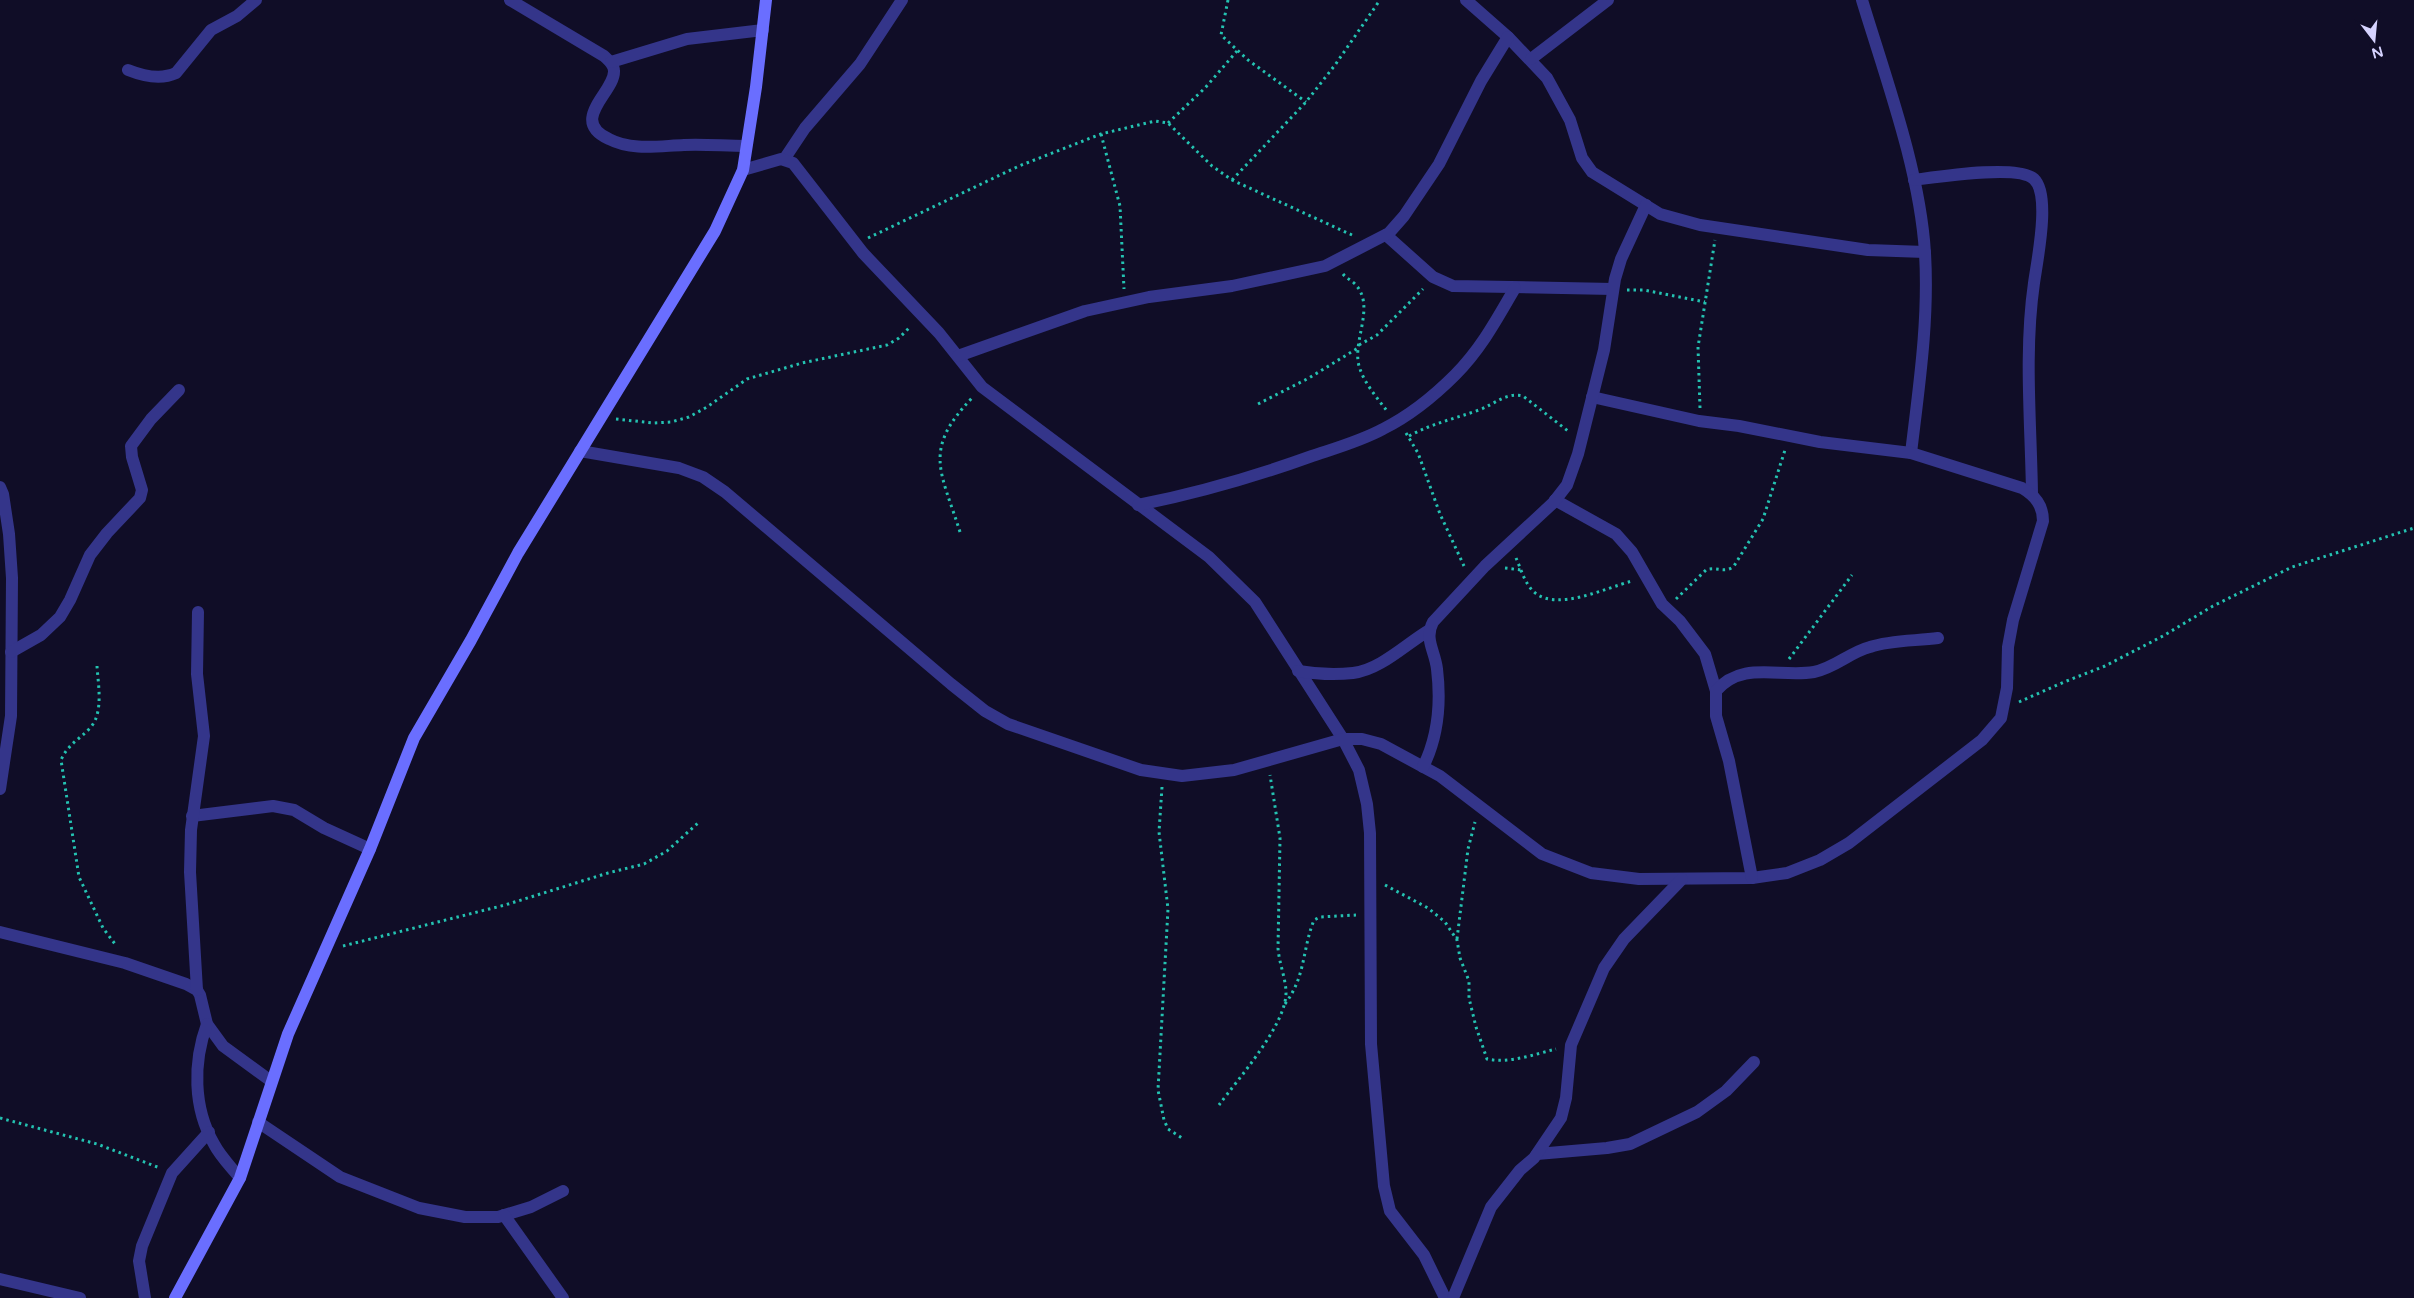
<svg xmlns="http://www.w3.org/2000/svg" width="2414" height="1298" viewBox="0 0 2414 1298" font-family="'Varela Round',sans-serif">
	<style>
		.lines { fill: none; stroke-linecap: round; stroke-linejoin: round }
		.path { stroke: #24c2b1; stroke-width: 3; stroke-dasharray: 2.5 4; stroke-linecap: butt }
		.street { stroke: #34358a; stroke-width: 12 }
		.secondary { stroke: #6a6eff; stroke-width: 12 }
	</style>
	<rect width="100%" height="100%" fill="#100d27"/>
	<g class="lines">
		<g class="path">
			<polyline points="1228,0 1221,35 1248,60 1306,102"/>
			<polyline points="1168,123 1205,88 1237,51"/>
			<polyline points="1101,134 1120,206 1124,289"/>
			<polyline points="1232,180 1306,102 1335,65 1380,0"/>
			<polyline points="868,238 1019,166 1101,134 1155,121 1168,123 1212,166 1232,180 1352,235"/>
			<path d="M1343,274C1346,278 1351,280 1355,284C1377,307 1350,343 1360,369C1365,384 1378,399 1387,411"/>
			<polyline points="1627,290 1644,290 1705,302"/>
			<polyline points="1359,345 1377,335 1423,289"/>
			<polyline points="1258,404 1309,378 1358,348"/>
			<polyline points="1700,408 1698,347 1715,240"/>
			<polyline points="616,419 653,423 671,422 689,417 707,407 747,379 802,363 887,345 899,338 911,326"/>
			<polyline points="1406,433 1418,453 1440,514 1464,566"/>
			<path d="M1409,436C1433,423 1454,419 1479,410C1495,404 1506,392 1523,396L1568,431"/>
			<path d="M960,532C941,471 922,450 972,398"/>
			<path d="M1516,558C1521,569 1525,584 1534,592C1556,612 1606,588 1632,581"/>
			<polyline points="1505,568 1521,570"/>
			<path d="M1676,599L1706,570C1716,566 1725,574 1734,566L1763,519L1785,450"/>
			<polyline points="1789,659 1852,575"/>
			<path d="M97,666C98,684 104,713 90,728C79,740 68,744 61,760L79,877L103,928L115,944"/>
			<polyline points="2019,702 2064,682 2105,666 2163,636 2213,606 2292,567 2414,528"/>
			<polyline points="1162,787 1159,832 1168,909 1158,1090 1164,1120 1168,1129 1182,1138"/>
			<path d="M1385,885L1428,908L1445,922L1457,940L1460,958L1469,981V998L1476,1027L1487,1059C1509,1064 1535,1054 1556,1049"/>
			<polyline points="1457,939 1468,849 1475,822"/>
			<polyline points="343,946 505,905 608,873 644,864 667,851 698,823"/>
			<path d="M1285,1004C1306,976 1302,950 1314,920L1320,917L1356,915"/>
			<path d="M1219,1105C1238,1079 1286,1025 1286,993C1286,979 1279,963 1278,948L1280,838L1270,775"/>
			<polyline points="0,1118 97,1144 160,1168"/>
		</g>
		<g class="street">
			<path d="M510,0L604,56C608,60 614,64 614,71C615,92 568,120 609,139C632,151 658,146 684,145C705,144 725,146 746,146"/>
			<polyline points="1466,0 1508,37 1547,78 1570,120 1582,158 1592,172 1660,214 1700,225 1868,250 1925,252"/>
			<path d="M1862,0C1886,79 1920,171 1925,253C1929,320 1919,386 1911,453"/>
			<polyline points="1531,59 1608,0"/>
			<polyline points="611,62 687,39 763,30"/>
			<path d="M128,70C143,76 161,80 176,73L211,30L237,16L256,0"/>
			<polyline points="785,158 805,128 860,64 902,0"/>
			<polyline points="743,170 781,159 793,163 863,253 939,333 982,387 1209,557 1255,602 1343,739 1359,770 1367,804 1370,833 1371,1044 1384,1186 1390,1211 1424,1255 1445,1298"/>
			<path d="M1914,180C1937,177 2018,164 2034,179C2051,195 2037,261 2034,283C2024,352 2031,424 2032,494"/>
			<polyline points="1386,235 1433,277 1453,286 1613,289"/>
			<polyline points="958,356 1085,311 1149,297 1232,286 1325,266 1389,233 1404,216 1439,164 1481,81 1508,37"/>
			<path d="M580,451L679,468L703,477L725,492L951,684L985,711L1008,724L1141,770L1182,776L1234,770L1343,739H1362L1381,744L1440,776L1542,854L1591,873L1639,879L1752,878L1787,873L1820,860L1849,843L1982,740L2001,718L2007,688L2008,647L2013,620L2043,521C2043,505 2035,496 2022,488L1911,453L1820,442L1739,426L1699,421L1592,397"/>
			<polyline points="0,487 3,494 9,534 12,578 11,716 0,789"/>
			<polyline points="1555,500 1616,534 1632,552 1662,604 1680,621 1705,654 1716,691"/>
			<path d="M1138,505C1198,493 1254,477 1312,456C1336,448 1361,441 1383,429C1409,416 1434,396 1455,375C1481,349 1497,319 1515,288"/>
			<polyline points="11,652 41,635 60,617 70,600 90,555 107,533 140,498 142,490 132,457 131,446 151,419 179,390"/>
			<path d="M1298,671C1316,674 1335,675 1353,673C1380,670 1406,644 1428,631"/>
			<path d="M1423,767C1438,737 1441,702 1437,669C1435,651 1424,639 1433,622L1485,566L1553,503L1567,485L1578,454L1604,350L1615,279L1621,259L1646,205"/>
			<polyline points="192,816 273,806 294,810 324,828 370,849"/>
			<path d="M1752,878L1729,761L1716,716V691C1742,660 1780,678 1814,672C1835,668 1850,652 1870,647C1891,640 1916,641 1938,638"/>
			<polyline points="0,932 125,963 186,984 197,990 200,995 207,1024 223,1046 271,1081"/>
			<polyline points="197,990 190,872 191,830 204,736 197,674 198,612"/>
			<path d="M207,1024C193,1062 193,1108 214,1144C220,1156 231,1167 240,1178"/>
			<polyline points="258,1122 340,1177 419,1208 465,1217 498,1217 531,1207 563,1191"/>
			<polyline points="1537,1154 1607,1148 1630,1144 1697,1112 1726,1091 1754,1062"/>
			<polyline points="504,1215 563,1298"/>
			<polyline points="0,1279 80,1298"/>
			<polyline points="145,1298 139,1261 142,1246 172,1173 209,1132"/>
			<polyline points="1453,1298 1491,1207 1520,1170 1534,1158 1561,1118 1566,1098 1571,1045 1604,968 1624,939 1682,879"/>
		</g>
		<polyline class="secondary" points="175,1298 240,1178 288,1034 370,849 414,738 471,640 518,553 715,231 743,170 756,87 766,0"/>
	</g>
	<g transform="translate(2374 40) rotate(164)" stroke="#100d27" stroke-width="4" paint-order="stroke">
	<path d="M0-4L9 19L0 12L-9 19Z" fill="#d6d3ff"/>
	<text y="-8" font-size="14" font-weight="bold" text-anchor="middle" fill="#d6d3ff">N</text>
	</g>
</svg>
